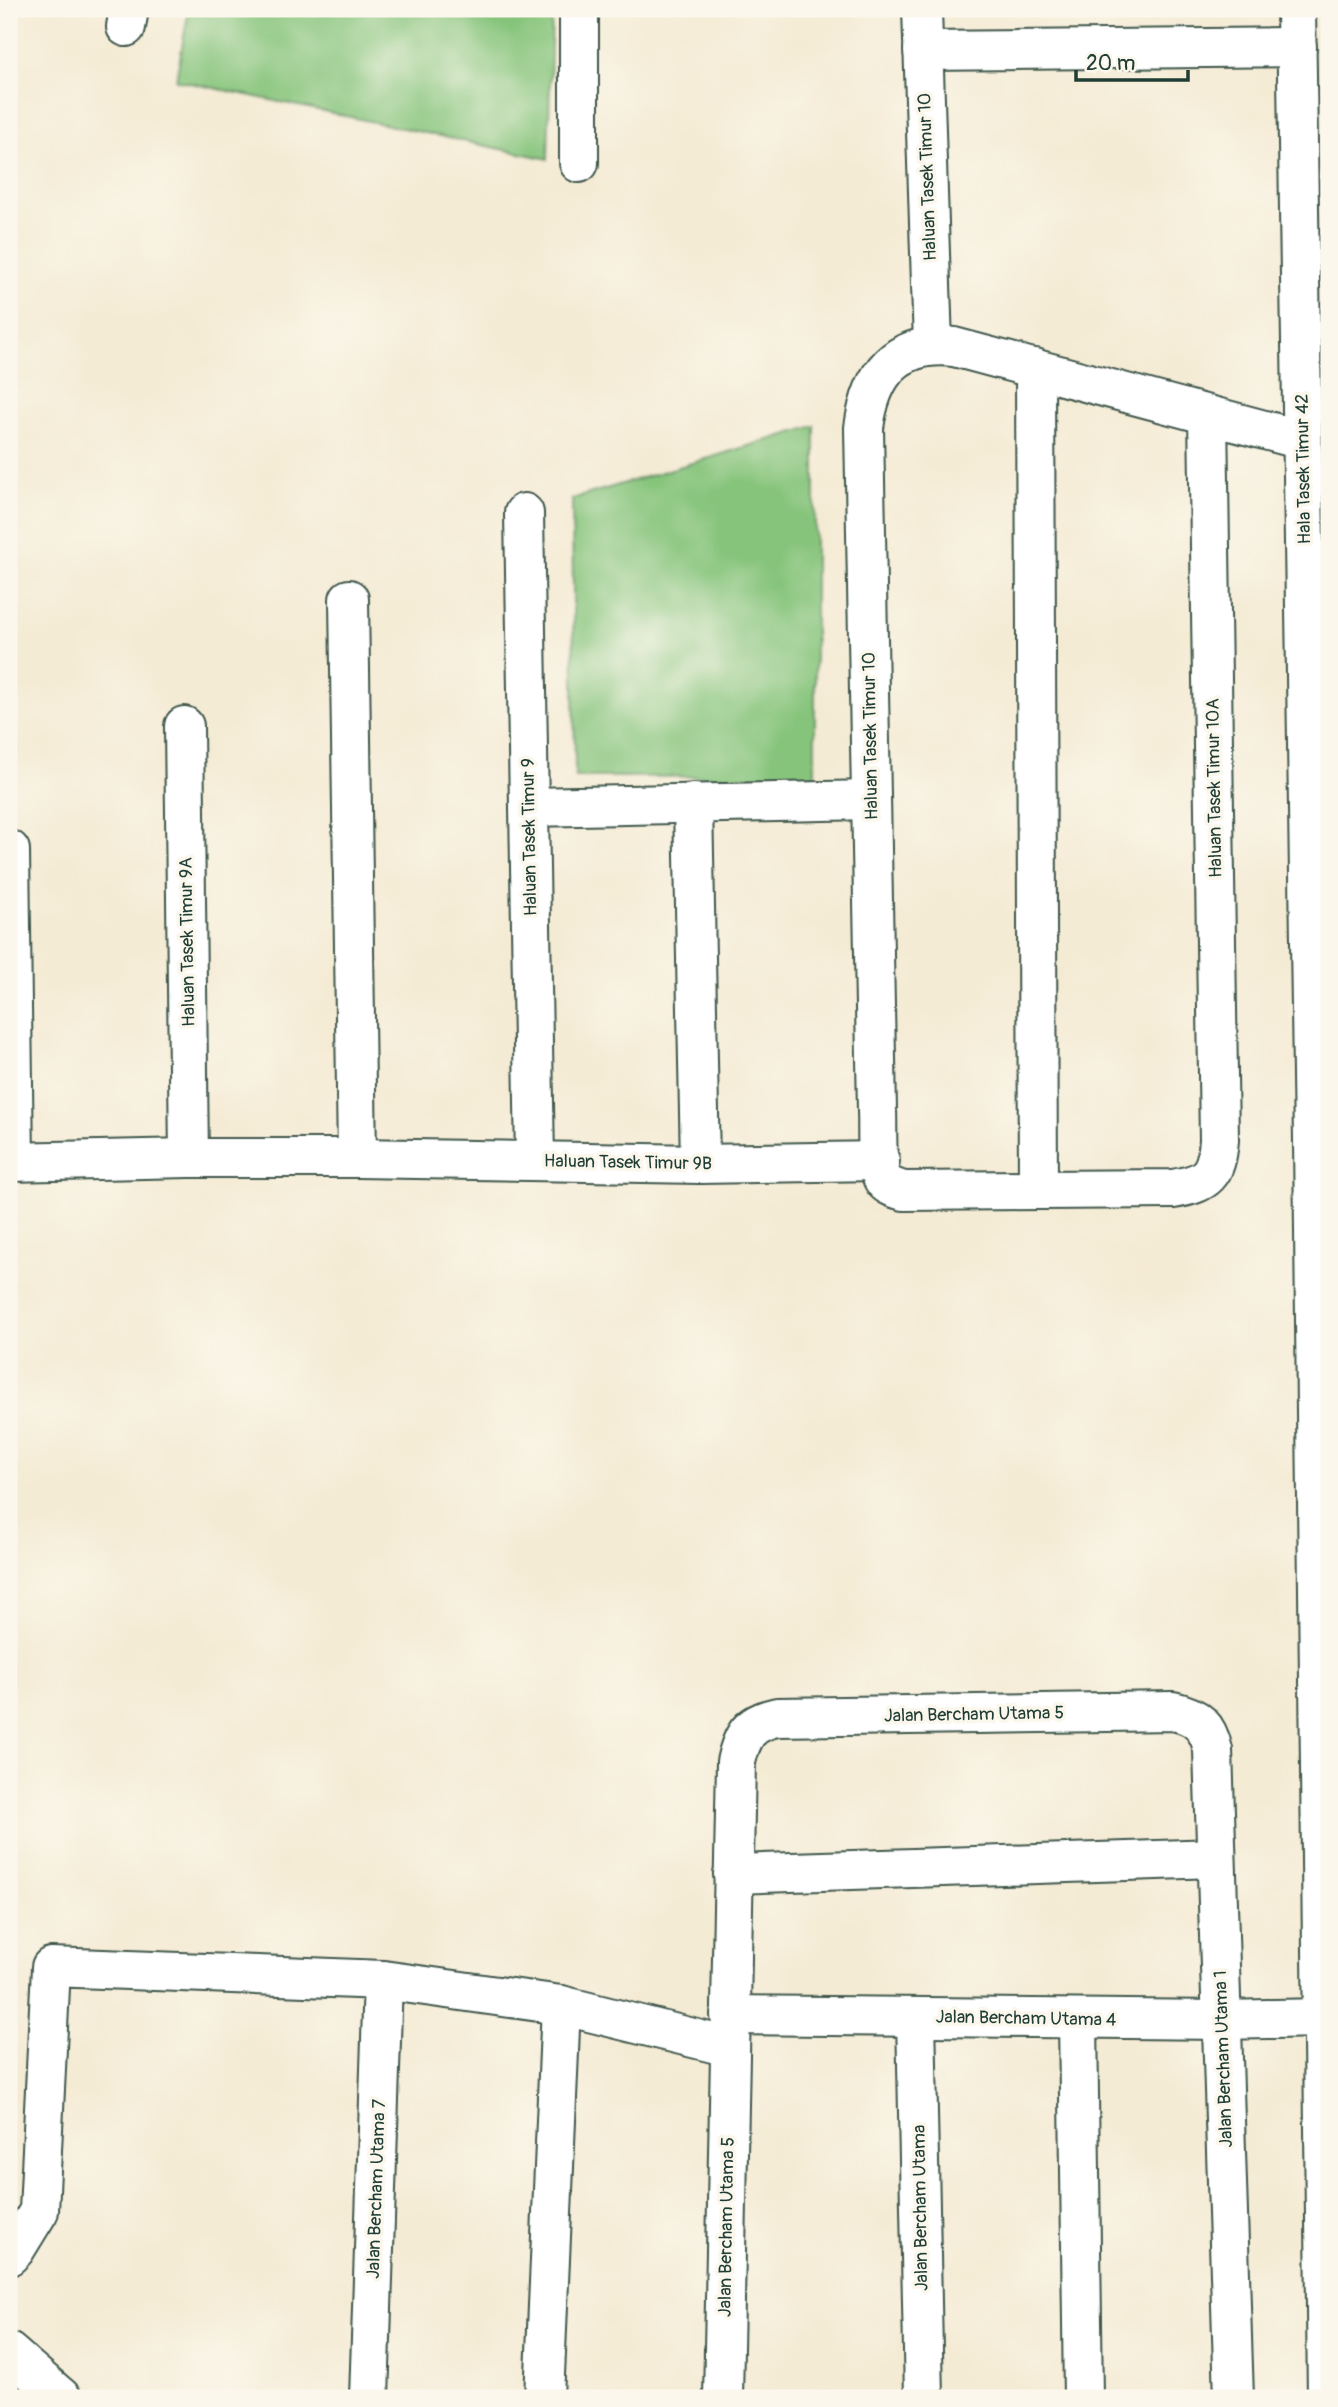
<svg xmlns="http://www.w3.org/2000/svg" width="1338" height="2407" viewBox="0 0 1338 2407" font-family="Pangolin,sans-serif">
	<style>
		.green { fill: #86c47b; stroke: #528058; stroke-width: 2 }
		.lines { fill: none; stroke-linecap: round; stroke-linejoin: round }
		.minor-casing { stroke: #3f574c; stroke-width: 42 }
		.minor { stroke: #fff; stroke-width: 38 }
		.labels { text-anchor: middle; stroke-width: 7; stroke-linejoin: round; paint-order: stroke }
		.street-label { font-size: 18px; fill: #1f3d34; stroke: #fbf7ec }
	</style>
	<rect width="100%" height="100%" fill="#fbf7ec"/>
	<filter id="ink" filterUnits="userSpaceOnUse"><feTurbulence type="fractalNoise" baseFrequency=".0143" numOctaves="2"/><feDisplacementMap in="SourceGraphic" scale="14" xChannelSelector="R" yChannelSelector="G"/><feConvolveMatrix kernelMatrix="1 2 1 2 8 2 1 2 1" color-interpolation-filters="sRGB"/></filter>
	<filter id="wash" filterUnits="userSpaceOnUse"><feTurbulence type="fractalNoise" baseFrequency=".00686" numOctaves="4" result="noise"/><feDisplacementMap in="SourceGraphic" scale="28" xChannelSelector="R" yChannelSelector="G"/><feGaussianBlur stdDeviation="1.57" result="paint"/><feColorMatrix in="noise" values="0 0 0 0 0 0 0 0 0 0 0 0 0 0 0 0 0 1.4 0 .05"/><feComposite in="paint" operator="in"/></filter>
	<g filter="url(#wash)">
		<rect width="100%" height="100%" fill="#f4ebd4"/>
		<g class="green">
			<polygon points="189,9 552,9 548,159 176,80"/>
			<polygon points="815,426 815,776 575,777 572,499"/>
		</g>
	</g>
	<g filter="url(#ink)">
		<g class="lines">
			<defs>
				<g id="minor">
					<polyline points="922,9 933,345"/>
					<polyline points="1296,9 1313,1141 1327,2398"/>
					<polyline points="126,27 129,9"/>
					<polyline points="923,51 1297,47"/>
					<polyline points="579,163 579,9"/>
					<polyline points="1035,368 1038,1188"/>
					<path d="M1208,415L1219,1140C1216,1175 1208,1183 1173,1189L904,1191C897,1189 889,1187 884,1181C875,1169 878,1127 877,1111L864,428C871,374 896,341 954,347L1302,440"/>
					<polyline points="524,513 535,1161"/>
					<polyline points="349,599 357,1158"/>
					<polyline points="184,726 189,1158"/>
					<polyline points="693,803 700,1164"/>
					<polyline points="529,807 871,800"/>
					<polyline points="10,850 14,1161"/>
					<polyline points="9,1162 189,1158 357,1158 700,1164 880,1161"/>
					<polyline points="733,1874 1216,1858"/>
					<polyline points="730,2015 1222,2020 1323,2018"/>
					<polyline points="916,2017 924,2398"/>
					<polyline points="1078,2019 1083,2398"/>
					<polyline points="9,2256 15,2250 39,2211 51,1967 383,1980 561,2005 729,2047"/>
					<polyline points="9,2352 62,2398"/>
					<polyline points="369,2398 383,1980"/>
					<polyline points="544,2398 561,2005"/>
					<path d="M723,2398L736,1762C742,1735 749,1723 777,1717L1173,1711C1197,1716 1208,1726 1213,1750L1234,2398"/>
				</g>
			</defs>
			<use href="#minor" class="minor-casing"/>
			<use href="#minor" class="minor"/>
		</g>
	</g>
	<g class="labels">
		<g class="street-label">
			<text transform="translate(927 177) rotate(-92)" y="6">Haluan Tasek Timur 10</text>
			<text transform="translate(1303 469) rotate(-91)" y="6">Hala Tasek Timur 42</text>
			<text transform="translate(870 736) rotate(-91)" y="6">Haluan Tasek Timur 10</text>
			<text transform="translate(1214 788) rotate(-91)" y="6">Haluan Tasek Timur 10A</text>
			<text transform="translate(529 837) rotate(-91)" y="6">Haluan Tasek Timur 9</text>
			<text transform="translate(187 942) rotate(-91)" y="6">Haluan Tasek Timur 9A</text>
			<text transform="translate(628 1162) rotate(1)" y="6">Haluan Tasek Timur 9B</text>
			<text transform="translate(974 1714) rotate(-1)" y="6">Jalan Bercham Utama 5</text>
			<text transform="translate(1026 2018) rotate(1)" y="6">Jalan Bercham Utama 4</text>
			<text transform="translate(1223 2059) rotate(-92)" y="6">Jalan Bercham Utama 1</text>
			<text transform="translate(376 2189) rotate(-88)" y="6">Jalan Bercham Utama 7</text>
			<text transform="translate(920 2208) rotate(-91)" y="6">Jalan Bercham Utama</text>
			<text transform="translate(726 2227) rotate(-89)" y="6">Jalan Bercham Utama 5</text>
		</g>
	</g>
	<rect width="1338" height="2407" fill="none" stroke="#fbf7ec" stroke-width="35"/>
	<path d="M1076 70v10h112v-10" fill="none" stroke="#1f3d34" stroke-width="3.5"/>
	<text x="1086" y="70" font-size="21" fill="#1f3d34" stroke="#fbf7ec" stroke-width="5" paint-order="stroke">20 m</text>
</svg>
